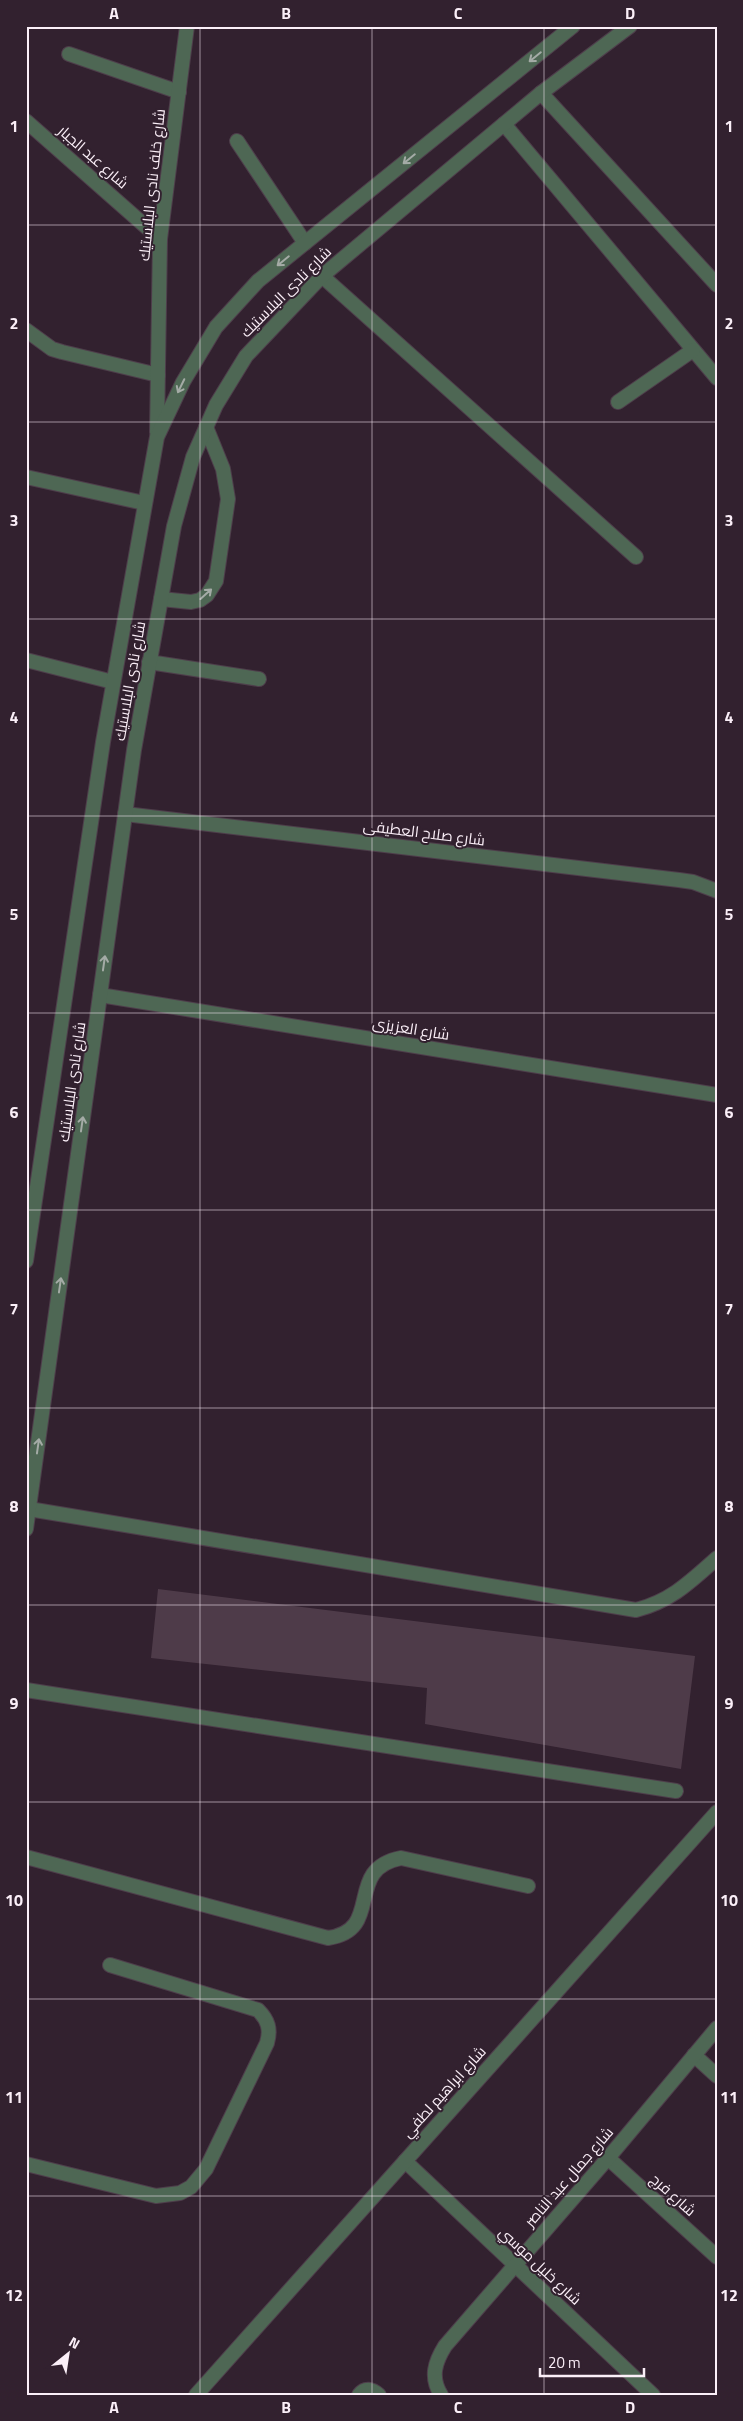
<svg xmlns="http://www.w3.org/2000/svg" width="743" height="2421" viewBox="0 0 743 2421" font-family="'Titillium Web',Cairo,sans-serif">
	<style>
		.building { fill: #4e3b49 }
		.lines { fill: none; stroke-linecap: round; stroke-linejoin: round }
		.service-casing { stroke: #4e3e4b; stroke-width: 16 }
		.minor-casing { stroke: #4e3e4b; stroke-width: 16 }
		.service { stroke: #4e6754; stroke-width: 14 }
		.minor { stroke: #4e6754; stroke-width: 14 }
		.oneway { stroke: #a4aba6 }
		.grid { fill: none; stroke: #fbeff8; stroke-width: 1; stroke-opacity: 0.55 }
		.labels { text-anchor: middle; stroke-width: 4; stroke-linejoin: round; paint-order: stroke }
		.street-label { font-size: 15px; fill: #fbeff8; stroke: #32212f }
		.neatline { fill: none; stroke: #fbeff8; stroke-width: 2 }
		.grid-label { font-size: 16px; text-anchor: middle; font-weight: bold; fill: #fbeff8 }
	</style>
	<rect width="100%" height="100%" fill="#32212f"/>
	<polygon class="building" points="158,1589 695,1656 681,1769 425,1724 427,1688 151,1658"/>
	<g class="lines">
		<defs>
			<g id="service">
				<polyline points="69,54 179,92"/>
				<polyline points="504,124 717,378"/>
				<polyline points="237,141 305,243"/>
				<polyline points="322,276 636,557"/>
				<polyline points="26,330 52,349 62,352 158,375"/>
				<polyline points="618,402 693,350"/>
				<polyline points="26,477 144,503"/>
				<polyline points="161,599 191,602 200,600 207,595 216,581 228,499 223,469 206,427"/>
				<polyline points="26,660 113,682"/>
				<polyline points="149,662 259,679"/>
				<path d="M26,1857L328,1938C385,1930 343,1869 401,1858L528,1886"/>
				<path d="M26,2164L156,2196L180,2193L191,2187L206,2169L267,2043C271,2029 268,2020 258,2010L110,1965"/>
				<path d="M359,2395C365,2387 372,2389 379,2395"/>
			</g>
			<g id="minor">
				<polyline points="541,93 717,285"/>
				<polyline points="26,121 160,239"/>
				<polyline points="157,432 160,239 187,26"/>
				<polyline points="125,814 679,880 693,882 717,891"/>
				<polyline points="100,995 717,1095"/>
				<polyline points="26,1261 103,742 157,437 183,382 216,327 258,281 573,26"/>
				<path d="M29,1509L636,1610C671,1601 690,1582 717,1558"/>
				<polyline points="26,1529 134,750 174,526 193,457 216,405 246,356 322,276 541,93 630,26"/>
				<polyline points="26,1690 676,1791"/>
				<polyline points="694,2055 717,2076"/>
				<polyline points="608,2158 717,2257"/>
				<polyline points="405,2161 653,2395"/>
				<polyline points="196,2395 717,1812"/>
				<path d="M441,2395C430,2377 435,2362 445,2346L608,2158L717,2028"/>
			</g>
		</defs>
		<use href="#service" class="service-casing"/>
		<use href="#minor" class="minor-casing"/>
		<use href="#service" class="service"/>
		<use href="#minor" class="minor"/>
	</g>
	<defs><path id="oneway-shaft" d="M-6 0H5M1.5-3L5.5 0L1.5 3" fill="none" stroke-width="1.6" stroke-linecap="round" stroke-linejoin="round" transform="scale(1.25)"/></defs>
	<g class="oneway">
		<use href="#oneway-shaft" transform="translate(535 57) rotate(141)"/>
		<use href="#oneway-shaft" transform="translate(409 159) rotate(141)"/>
		<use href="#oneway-shaft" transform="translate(283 261) rotate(141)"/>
		<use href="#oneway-shaft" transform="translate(181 386) rotate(116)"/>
		<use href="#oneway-shaft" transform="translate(206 594) rotate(-42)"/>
		<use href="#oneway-shaft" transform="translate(104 963) rotate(-82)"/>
		<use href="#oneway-shaft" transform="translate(82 1124) rotate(-82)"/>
		<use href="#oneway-shaft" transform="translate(60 1285) rotate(-82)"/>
		<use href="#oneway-shaft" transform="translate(38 1446) rotate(-82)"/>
	</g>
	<path class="grid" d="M200,26V2395M372,26V2395M544,26V2395M26,225H717M26,422H717M26,619H717M26,816H717M26,1013H717M26,1210H717M26,1408H717M26,1605H717M26,1802H717M26,1999H717M26,2196H717"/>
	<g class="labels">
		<g class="street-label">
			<text transform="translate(93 157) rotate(41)" y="5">شارع عبد الجبار</text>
			<text transform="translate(152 185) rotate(-84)" y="5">شارع خلف نادى البلاستيك</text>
			<text transform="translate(286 292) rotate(-45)" y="5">شارع نادى البلاستيك</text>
			<text transform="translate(130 681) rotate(-80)" y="5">شارع نادى البلاستيك</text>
			<text transform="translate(424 833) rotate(7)" y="5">شارع صلاح العطيفى</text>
			<text transform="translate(411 1029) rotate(9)" y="5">شارع العزيزى</text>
			<text transform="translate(72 1082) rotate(-82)" y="5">شارع نادى البلاستيك</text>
			<text transform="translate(444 2092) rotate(-48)" y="5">شارع ابراهيم لطفي</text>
			<text transform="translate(569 2177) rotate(-49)" y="5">شارع جمال عبد الناصر</text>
			<text transform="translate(673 2195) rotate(42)" y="5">شارع فرج</text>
			<text transform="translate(540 2266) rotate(43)" y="5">شارع خليل موسي</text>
		</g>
	</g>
	<rect width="743" height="2421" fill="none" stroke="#32212f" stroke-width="55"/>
	<g transform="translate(68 2354) rotate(30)" stroke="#32212f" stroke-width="4" paint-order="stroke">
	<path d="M0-4L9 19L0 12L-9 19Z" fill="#fbeff8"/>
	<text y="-8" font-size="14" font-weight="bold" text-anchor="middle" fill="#fbeff8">N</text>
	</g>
	<path d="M540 2368v8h104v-8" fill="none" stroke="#fbeff8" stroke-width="2.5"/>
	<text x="548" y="2368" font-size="15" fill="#fbeff8" stroke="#32212f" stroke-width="4" paint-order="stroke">20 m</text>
	<rect x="28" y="28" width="688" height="2366" class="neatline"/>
	<g class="grid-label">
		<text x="114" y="19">A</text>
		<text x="286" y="19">B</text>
		<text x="458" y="19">C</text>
		<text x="630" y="19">D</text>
		<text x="14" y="132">1</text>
		<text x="729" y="132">1</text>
		<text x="14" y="329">2</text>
		<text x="729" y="329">2</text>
		<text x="14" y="526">3</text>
		<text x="729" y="526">3</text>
		<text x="14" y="723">4</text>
		<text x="729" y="723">4</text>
		<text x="14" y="920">5</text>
		<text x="729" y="920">5</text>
		<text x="14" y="1118">6</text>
		<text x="729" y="1118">6</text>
		<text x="14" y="1315">7</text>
		<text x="729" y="1315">7</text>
		<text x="14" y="1512">8</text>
		<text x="729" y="1512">8</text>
		<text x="14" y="1709">9</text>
		<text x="729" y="1709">9</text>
		<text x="14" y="1906">10</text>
		<text x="729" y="1906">10</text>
		<text x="14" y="2103">11</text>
		<text x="729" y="2103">11</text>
		<text x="14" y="2301">12</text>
		<text x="729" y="2301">12</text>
		<text x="114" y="2413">A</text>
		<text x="286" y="2413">B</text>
		<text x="458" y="2413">C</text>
		<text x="630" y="2413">D</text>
	</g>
</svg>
